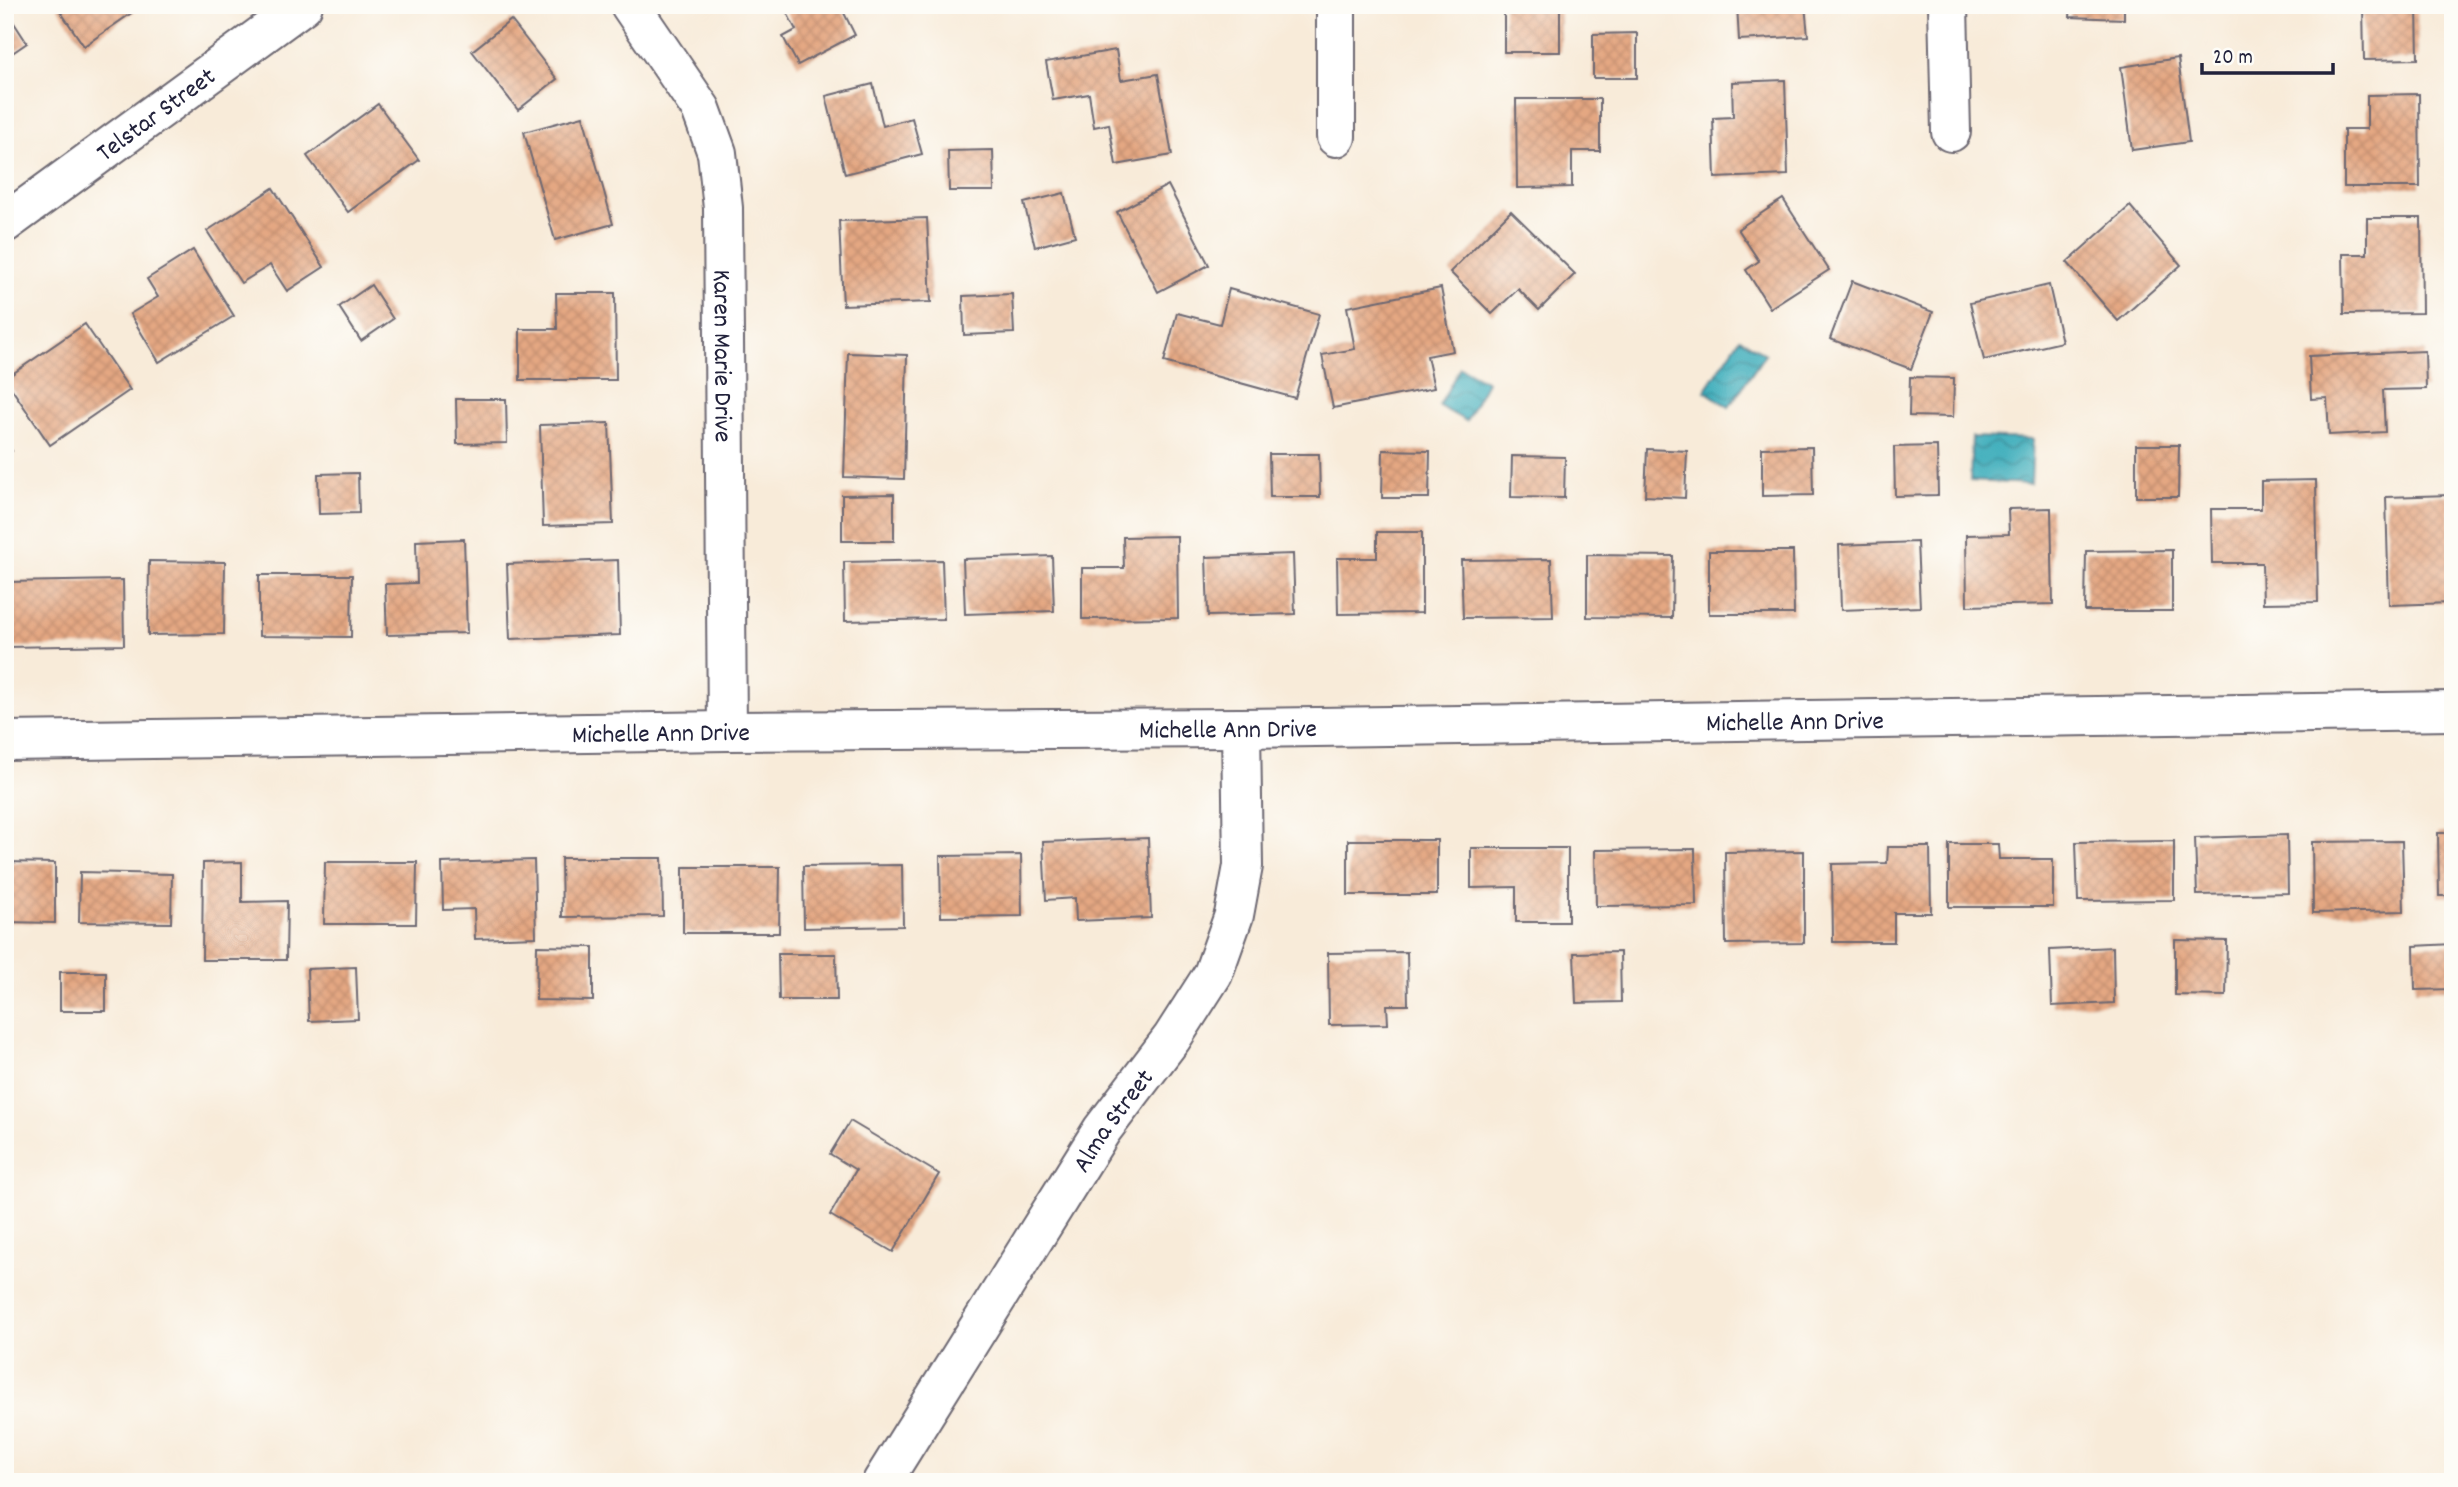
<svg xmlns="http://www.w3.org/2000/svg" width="2458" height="1487" viewBox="0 0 2458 1487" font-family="Dekko,sans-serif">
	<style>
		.water { fill: url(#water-waves); stroke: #30687b; stroke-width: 2 }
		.building { fill: url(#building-cross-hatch) }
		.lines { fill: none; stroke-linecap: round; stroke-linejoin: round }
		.minor-casing { stroke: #6d6872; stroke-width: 42 }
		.minor { stroke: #fff; stroke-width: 38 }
		.labels { text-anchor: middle; stroke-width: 5; stroke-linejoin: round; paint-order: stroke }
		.street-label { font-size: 26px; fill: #22223b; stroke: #fdfcf7 }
	</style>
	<defs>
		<pattern id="water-waves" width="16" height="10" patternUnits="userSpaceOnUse" patternTransform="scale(1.75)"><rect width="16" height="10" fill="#3eadbb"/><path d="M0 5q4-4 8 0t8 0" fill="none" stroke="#348c99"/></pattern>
		<pattern id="building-cross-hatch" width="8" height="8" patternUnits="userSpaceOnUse" patternTransform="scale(1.75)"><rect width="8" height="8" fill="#e4a782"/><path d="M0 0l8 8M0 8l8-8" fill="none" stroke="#c38f71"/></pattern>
	</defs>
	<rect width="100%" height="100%" fill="#fdfcf7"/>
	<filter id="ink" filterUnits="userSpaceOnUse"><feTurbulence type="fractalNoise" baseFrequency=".0143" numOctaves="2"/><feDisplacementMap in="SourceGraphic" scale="14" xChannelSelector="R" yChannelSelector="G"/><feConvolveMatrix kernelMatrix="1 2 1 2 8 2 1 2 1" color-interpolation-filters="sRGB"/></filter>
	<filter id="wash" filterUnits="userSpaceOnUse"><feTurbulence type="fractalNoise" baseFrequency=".00686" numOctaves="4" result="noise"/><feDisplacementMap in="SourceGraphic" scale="28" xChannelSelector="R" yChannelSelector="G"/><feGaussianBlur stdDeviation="1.57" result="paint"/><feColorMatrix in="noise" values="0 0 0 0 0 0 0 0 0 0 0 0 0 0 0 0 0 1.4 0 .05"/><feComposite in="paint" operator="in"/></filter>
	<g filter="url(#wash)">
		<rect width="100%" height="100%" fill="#f8ebd9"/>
		<g class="water">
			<polygon points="1740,338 1765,354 1729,407 1705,391"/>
			<polygon points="1460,367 1487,382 1466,421 1439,406"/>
			<polygon points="1972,437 2033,439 2031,484 1970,481"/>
		</g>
		<g id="blocks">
			<g class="building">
				<polygon points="56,5 143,5 84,46"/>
				<polygon points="783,5 854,5 843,11 855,35 798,65 783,37 796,30"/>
				<rect x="1504" y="5" width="56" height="47"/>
				<polygon points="1737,5 1805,5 1808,36 1739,40"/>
				<polygon points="2071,5 2124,5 2124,19 2070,17"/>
				<polygon points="2363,5 2417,5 2418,59 2364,60"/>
				<polygon points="5,9 27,43 5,58"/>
				<polygon points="511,20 557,79 518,110 472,51"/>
				<polygon points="1637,33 1637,78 1593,78 1593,34"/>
				<polygon points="1116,50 1121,80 1158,74 1172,155 1116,165 1109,124 1094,127 1089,94 1053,100 1046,62"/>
				<polygon points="2178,58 2189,142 2132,150 2121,67"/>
				<polygon points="1785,80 1788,175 1715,178 1713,118 1733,117 1732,82"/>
				<polygon points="873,84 883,126 912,118 922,154 845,174 826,96"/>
				<polygon points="2419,94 2420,187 2344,187 2344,129 2367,129 2367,95"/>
				<polygon points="1516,99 1600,99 1600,151 1572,151 1572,187 1517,188"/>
				<polygon points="378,104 419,160 348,212 307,156"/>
				<polygon points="583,116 613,224 555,240 524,132"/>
				<polygon points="993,150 994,191 949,191 948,151"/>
				<polygon points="1168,185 1209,265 1158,292 1117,212"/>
				<polygon points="273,188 324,267 287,291 270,265 241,283 207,231"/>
				<polygon points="1064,193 1075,236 1035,247 1024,203"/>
				<polygon points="1783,199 1829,270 1770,308 1746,270 1759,261 1738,229"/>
				<polygon points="2130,206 2181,265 2118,321 2067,262"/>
				<polygon points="1511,211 1575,274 1539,310 1518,289 1492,314 1450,272"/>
				<polygon points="927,218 931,302 843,305 839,221"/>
				<polygon points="2367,218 2421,218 2422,313 2344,314 2343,254 2367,254"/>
				<polygon points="193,250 234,316 159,362 130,314 158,297 147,279"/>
				<polygon points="1852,281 1933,312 1911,369 1830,339"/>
				<polygon points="371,285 393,319 361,341 339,307"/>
				<polygon points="2049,285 2062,342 1984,360 1970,303"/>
				<polygon points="1441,288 1453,351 1427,356 1434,388 1333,408 1322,355 1355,349 1347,307"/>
				<polygon points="1229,289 1319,314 1295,398 1164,362 1177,313 1220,324"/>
				<polygon points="556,293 615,293 616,380 520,380 520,329 557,329"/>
				<polygon points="1012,294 1014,333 964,335 963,296"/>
				<polygon points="85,324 130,390 50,445 5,379"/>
				<polygon points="2425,351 2426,389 2383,390 2385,432 2329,435 2327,398 2311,399 2309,356"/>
				<polygon points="848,353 907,355 904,479 844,477"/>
				<polygon points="1910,377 1954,378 1953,417 1909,416"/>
				<polygon points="456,399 506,399 507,443 457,444"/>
				<polygon points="609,423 613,524 543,526 540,425"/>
				<polygon points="5,440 12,451 5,455"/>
				<polygon points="2136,445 2179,445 2178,497 2136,497"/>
				<polygon points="1937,446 1938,495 1895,496 1894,447"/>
				<polygon points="1812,447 1813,495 1762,496 1762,448"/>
				<polygon points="1647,449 1687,451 1685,498 1645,496"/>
				<polygon points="1383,450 1430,451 1429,498 1382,498"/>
				<polygon points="1269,454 1319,454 1320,497 1270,497"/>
				<polygon points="1512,456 1565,457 1564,498 1511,497"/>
				<polygon points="358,473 359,513 319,514 318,474"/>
				<polygon points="2316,480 2318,602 2263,603 2262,563 2212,563 2211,509 2261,509 2261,481"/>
				<polygon points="894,494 894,541 842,541 842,495"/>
				<polygon points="2450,495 2452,603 2389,605 2386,497"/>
				<polygon points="2051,508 2053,604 1967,606 1966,535 2009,534 2008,509"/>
				<polygon points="1377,532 1422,532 1422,613 1338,614 1337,558 1377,558"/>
				<polygon points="1177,536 1178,618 1082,619 1082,568 1124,568 1123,537"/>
				<polygon points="464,539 467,633 387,635 385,584 417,583 416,541"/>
				<polygon points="1917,542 1920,607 1841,610 1839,545"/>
				<polygon points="2172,550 2172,611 2085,611 2086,551"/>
				<polygon points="1709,551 1793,551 1794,614 1709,614"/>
				<polygon points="1293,554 1295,614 1208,616 1206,557"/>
				<polygon points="1587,555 1673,556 1672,618 1587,617"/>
				<polygon points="1052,556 1054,611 965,614 963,559"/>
				<polygon points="1551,559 1553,617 1463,618 1461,560"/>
				<polygon points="618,560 620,635 510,639 507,564"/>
				<polygon points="942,560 944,619 845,621 844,562"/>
				<polygon points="149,561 225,562 224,634 148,635"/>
				<polygon points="259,575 352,575 351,637 259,636"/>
				<polygon points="123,580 124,645 5,647 5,582"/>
				<polygon points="2438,833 2453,833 2453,896 2439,896"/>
				<polygon points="2287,835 2288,893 2197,895 2195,838"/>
				<polygon points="1148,838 1151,918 1076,921 1075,898 1046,900 1043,842"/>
				<rect x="1348" y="840" width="89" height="55"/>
				<polygon points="2174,841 2174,900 2078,901 2076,842"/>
				<polygon points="2402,841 2404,911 2313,913 2312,842"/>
				<polygon points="1949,844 1998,844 1999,859 2053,859 2053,907 1949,907"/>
				<polygon points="1888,847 1930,847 1931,913 1894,913 1894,942 1833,942 1832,864 1887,863"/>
				<polygon points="1471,848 1568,848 1568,922 1516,922 1516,887 1471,888"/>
				<polygon points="1695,849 1696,905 1596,906 1595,850"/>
				<polygon points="1804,851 1804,943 1726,944 1725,852"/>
				<polygon points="1021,855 1022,916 941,917 940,856"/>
				<polygon points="561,858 662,858 663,916 562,917"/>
				<polygon points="534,860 536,937 475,939 474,909 443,910 442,863"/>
				<polygon points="5,862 55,863 55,923 5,922"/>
				<polygon points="242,862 242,902 287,901 286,960 202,960 203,863"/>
				<polygon points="325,862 417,862 416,924 324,924"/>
				<polygon points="902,865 903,926 804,928 803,866"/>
				<polygon points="683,867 780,867 779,933 683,933"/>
				<polygon points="80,872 172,874 171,923 79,922"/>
				<polygon points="2175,940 2227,941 2226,996 2175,995"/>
				<polygon points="2453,944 2453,989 2415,990 2414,946"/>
				<polygon points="537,946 593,947 593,1001 536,1000"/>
				<polygon points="2113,947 2114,1003 2052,1006 2050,950"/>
				<polygon points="1407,952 1408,1005 1387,1005 1388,1024 1329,1025 1328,953"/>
				<polygon points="1620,952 1621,1002 1576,1003 1574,953"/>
				<polygon points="778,954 836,954 837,1000 779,1000"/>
				<polygon points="356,967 358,1019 309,1021 307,969"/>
				<rect x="60" y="972" width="46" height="39"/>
				<polygon points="850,1121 939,1174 893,1252 830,1215 856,1170 830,1154"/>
			</g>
		</g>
	</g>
	<g filter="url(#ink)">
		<use href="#blocks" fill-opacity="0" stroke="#6d6872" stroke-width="2"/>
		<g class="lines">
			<defs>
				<g id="minor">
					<path id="s1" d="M630,5L701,109L717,153L723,208L727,731"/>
					<polyline points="1336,5 1336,137"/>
					<polyline points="1948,5 1951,132"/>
					<path id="s2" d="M5,223L303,5"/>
					<path id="s3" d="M5,741L727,731L1241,728L2453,711"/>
					<path id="s4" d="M882,1482L1102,1130L1172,1038L1213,974L1234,915L1243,866L1241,728"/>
				</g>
			</defs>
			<use href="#minor" class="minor-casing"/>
			<use href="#minor" class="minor"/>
		</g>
	</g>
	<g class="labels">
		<g class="street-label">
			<text dy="9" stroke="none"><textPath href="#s2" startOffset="186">Telstar Street</textPath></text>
			<text dy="9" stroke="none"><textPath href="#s1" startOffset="376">Karen Marie Drive</textPath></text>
			<text dy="9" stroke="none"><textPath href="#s3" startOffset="1790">Michelle Ann Drive</textPath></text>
			<text dy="9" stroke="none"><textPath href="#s3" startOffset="1223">Michelle Ann Drive</textPath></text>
			<text dy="9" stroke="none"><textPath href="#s3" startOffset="656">Michelle Ann Drive</textPath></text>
			<text dy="9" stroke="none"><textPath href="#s4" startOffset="429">Alma Street</textPath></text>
		</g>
	</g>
	<rect width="2458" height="1487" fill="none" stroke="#fdfcf7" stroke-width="28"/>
	<path d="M2202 63v10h131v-10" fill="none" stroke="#22223b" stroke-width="3.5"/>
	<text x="2213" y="63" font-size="21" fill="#22223b" stroke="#fdfcf7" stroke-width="5" paint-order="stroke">20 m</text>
</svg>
